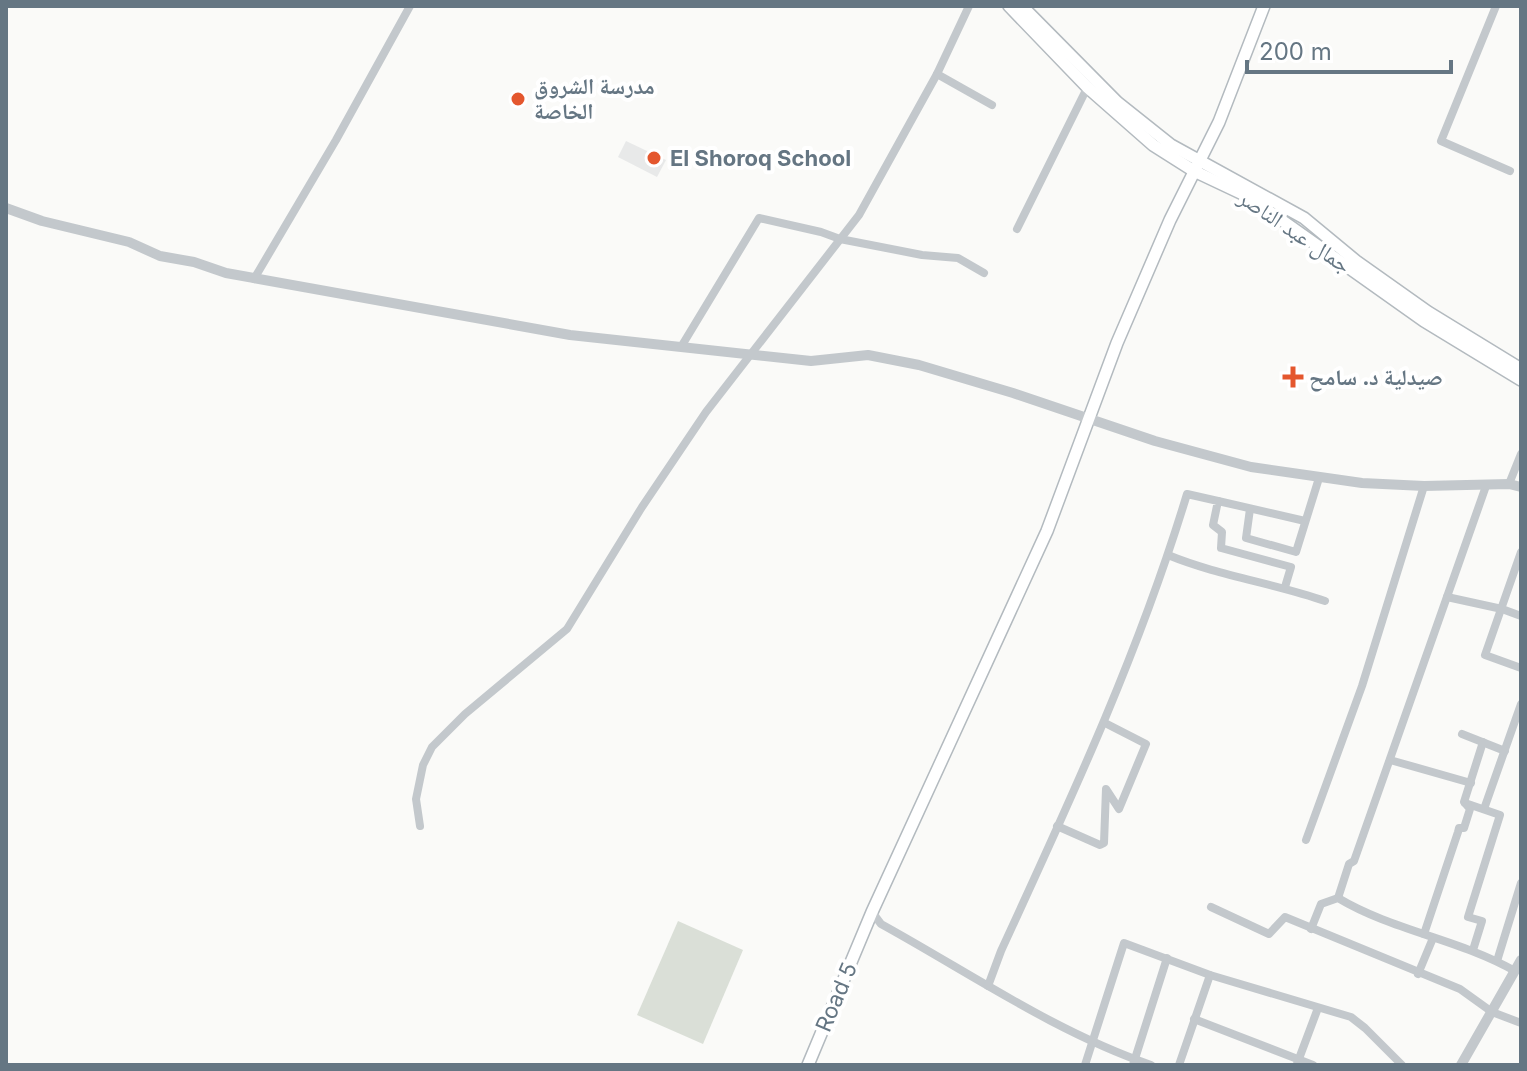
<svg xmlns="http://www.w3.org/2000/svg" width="1527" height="1071" viewBox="0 0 1527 1071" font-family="Inter,'Noto Naskh Arabic',sans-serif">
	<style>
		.built { fill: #e8e9e9 }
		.green { fill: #dadfd7 }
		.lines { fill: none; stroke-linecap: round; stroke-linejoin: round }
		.secondary-casing { stroke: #b3babf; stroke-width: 14 }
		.minor { stroke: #c3c8cc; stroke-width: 8 }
		.tertiary { stroke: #c3c8cc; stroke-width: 10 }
		.secondary { stroke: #fff; stroke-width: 11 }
		.poi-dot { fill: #e4572e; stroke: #fff; stroke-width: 3 }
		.labels { text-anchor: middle; stroke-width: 8; stroke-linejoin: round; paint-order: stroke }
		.poi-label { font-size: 22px; font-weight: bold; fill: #657683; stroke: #fff; text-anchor: start }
		.street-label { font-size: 22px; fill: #657683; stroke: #fff }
	</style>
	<rect width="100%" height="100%" fill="#fafaf8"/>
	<polygon class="built" points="626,141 666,160 657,177 618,157"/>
	<polygon class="green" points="678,921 743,950 703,1044 637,1015"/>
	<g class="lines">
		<defs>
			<g id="secondary">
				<polyline points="1009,6 1087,87 1153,145 1194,171 1249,197 1424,321 1521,380"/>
				<polyline points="1022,6 1117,102 1171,145 1304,218 1356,261 1428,312 1521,369"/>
				<polyline points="808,1065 872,912 1047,531 1117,343 1170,220 1219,122 1264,6"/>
			</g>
		</defs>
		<use href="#secondary" class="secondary-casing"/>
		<g class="minor">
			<polyline points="1496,6 1441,141 1510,171"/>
			<polyline points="937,74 992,105"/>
			<polyline points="1017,229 1089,84"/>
			<polyline points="254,279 336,140 410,6"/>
			<polyline points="681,347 759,218 821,232 840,239 922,255 958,258 984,273"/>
			<polyline points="1509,484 1521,454"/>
			<polyline points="1218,501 1305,521"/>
			<polyline points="1250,509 1246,538 1296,552 1319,478"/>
			<polyline points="1521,552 1485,655 1521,668"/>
			<path d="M1168,555C1219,576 1274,583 1325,601"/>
			<polyline points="1447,597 1502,609 1521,616"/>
			<polyline points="1462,734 1505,751"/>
			<polyline points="1390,760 1471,783"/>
			<polyline points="1465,803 1500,815 1468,917 1482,921 1473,950"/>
			<polyline points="1484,809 1521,704"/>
			<polyline points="420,826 416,799 423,765 432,747 465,714 567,629 642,507 706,412 859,215 937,74 969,6"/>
			<polyline points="1057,826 1100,845 1104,843 1106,789 1119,809 1146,744 1105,723"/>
			<polyline points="1306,840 1362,686 1424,486"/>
			<polyline points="1338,898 1349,864 1354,861 1486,486"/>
			<polyline points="1211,907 1269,934 1285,917 1460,989 1492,1012 1521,1023"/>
			<path d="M872,912L881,924C970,973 1055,1032 1151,1065"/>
			<path d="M1311,929L1321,904L1338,898C1393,931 1459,939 1515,971"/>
			<polyline points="1424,934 1458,832 1459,828 1464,828 1470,809 1464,802 1483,742"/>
			<polyline points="1497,961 1521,883"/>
			<polyline points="1418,974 1433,938"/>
			<path d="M988,986L1001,951C1070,801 1139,653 1187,494L1218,501L1213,525L1222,532L1221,548L1291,567L1285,587"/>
			<polyline points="1194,1019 1313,1065"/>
			<polyline points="1297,1064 1318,1008"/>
			<polyline points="1085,1065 1124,943 1210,975 1351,1017 1365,1028 1402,1065"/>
			<polyline points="1133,1065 1167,958"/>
			<polyline points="1179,1065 1210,975"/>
		</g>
		<g class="tertiary">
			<polyline points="6,208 42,221 129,242 160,256 194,262 226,273 570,335 811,361 868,355 919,365 1013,393 1155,441 1251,467 1362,483 1424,486 1509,484 1521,487"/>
			<polyline points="1461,1065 1521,960"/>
		</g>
		<use href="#secondary" class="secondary"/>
	</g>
	<g class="poi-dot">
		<circle cx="518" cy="99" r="8"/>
		<circle cx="654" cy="158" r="8"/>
		<path d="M1289 365h8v8h8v8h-8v8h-8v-8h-8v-8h8z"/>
	</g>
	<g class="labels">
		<g class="poi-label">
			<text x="534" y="94">مدرسة الشروق<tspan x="534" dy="25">الخاصة</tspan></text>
			<text x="670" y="166">El Shoroq School</text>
			<text x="1309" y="385">صيدلية د. سامح</text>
		</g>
		<g class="street-label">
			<text transform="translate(1295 231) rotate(34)" y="8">جمال عبد الناصر</text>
			<text transform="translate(836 997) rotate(-67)" y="8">Road 5</text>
		</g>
	</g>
	<rect width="1527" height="1071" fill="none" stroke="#657683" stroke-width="16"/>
	<path d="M1247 60v12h204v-12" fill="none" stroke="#657683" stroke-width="4"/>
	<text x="1259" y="60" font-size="24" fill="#657683" stroke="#ffffff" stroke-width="6" paint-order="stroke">200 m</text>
</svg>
